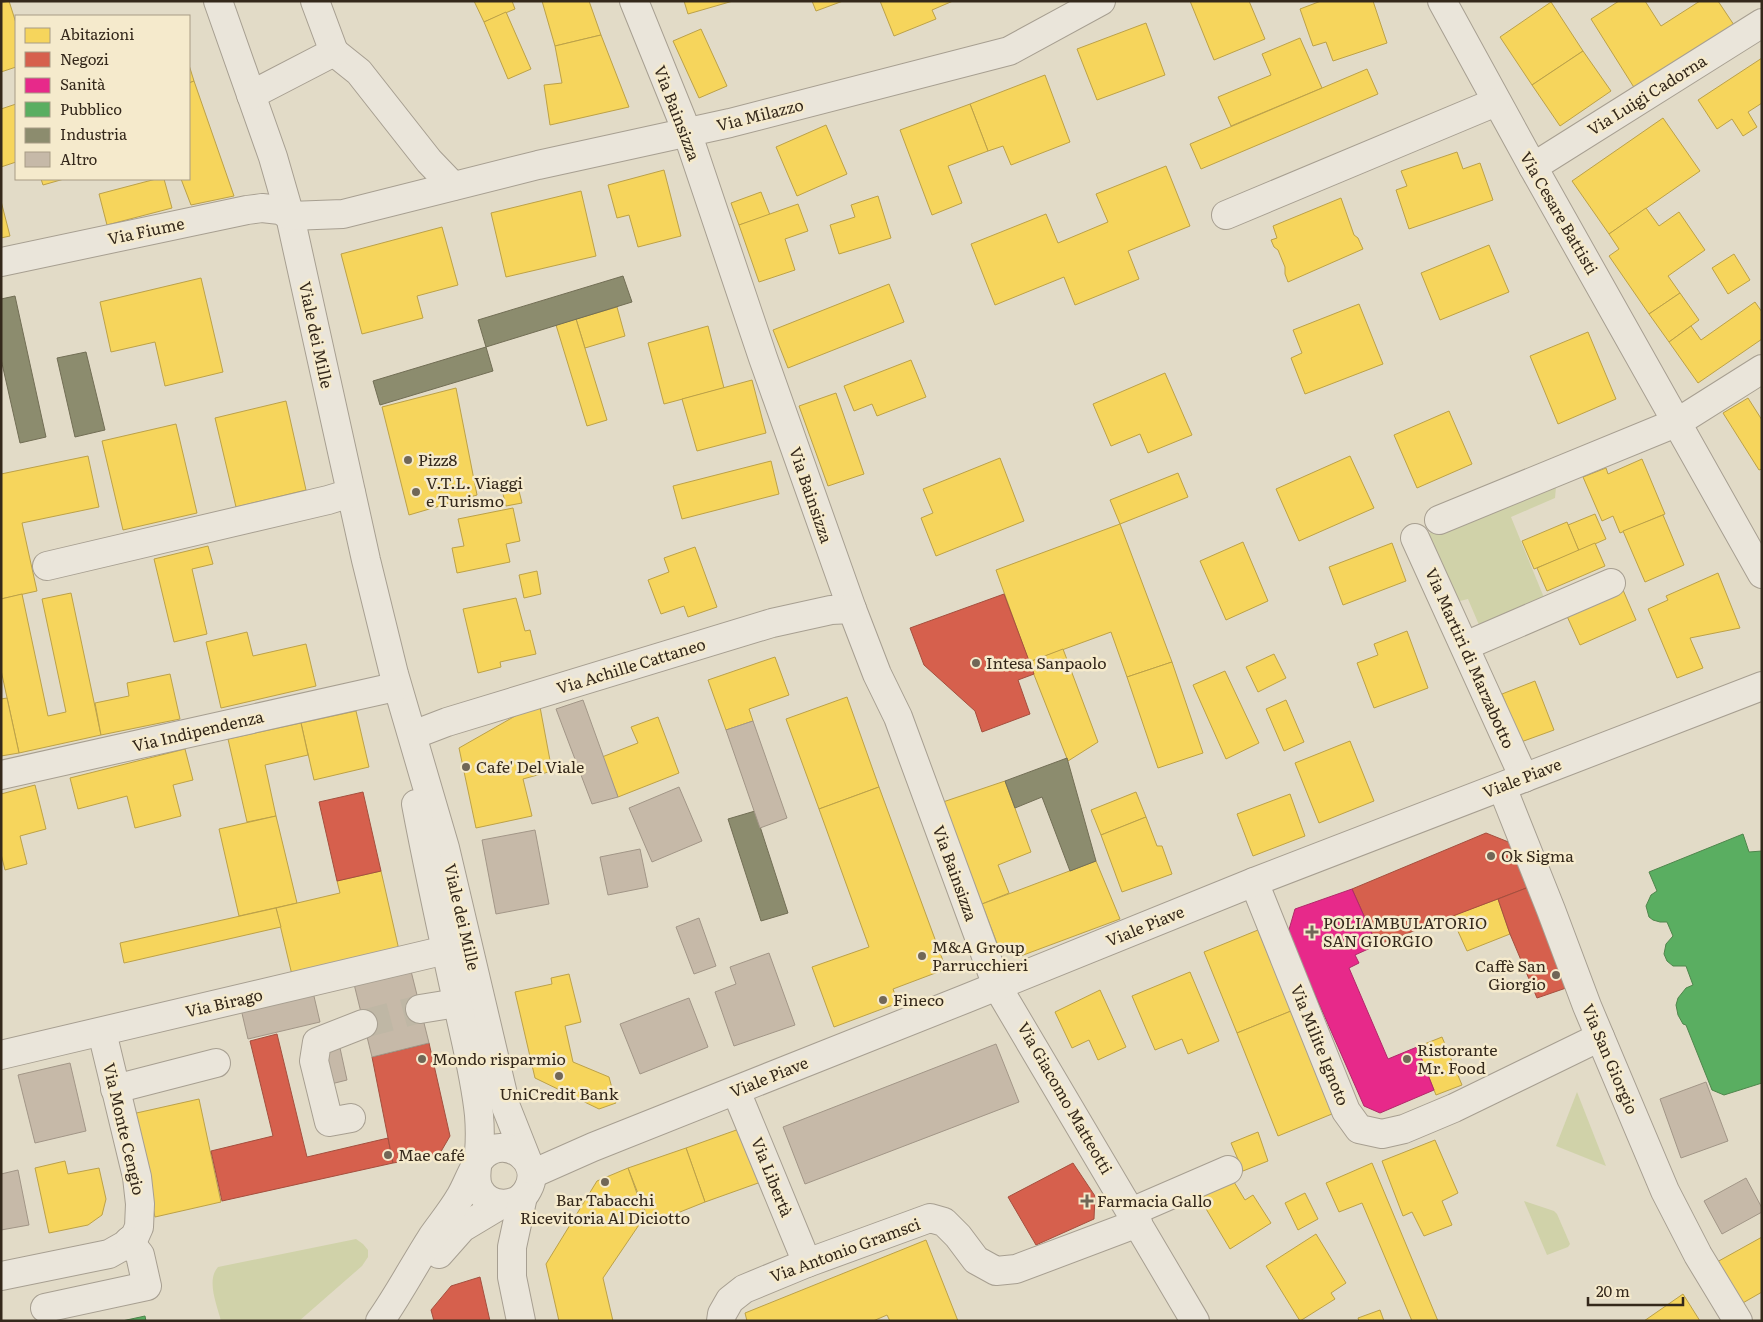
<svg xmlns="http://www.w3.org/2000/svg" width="1763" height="1322" viewBox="0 0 1763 1322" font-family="Literata,serif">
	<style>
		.green { fill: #d0d2a9 }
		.homes { fill: #f6d55c; stroke: #bca148 }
		.shops { fill: #d6604d; stroke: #a54f3e }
		.health { fill: #e7298a; stroke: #b12969 }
		.public { fill: #5aae61; stroke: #4f864c }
		.industry { fill: #8c8c6e; stroke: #726e55 }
		.building { fill: #c6b9a8; stroke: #a29687 }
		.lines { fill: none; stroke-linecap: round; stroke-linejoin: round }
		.minor-tunnel { stroke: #bfb7a5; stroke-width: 28; stroke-dasharray: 28 14; stroke-linecap: butt }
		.minor-casing { stroke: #a79f91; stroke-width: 30 }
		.minor { stroke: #eae5da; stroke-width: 28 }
		.poi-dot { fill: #716757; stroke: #f5eacc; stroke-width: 2 }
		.labels { text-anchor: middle; stroke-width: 5; stroke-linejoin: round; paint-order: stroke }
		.street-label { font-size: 16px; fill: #34281b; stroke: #f5eacc }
		.poi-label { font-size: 16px; fill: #34281b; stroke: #f5eacc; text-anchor: start }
	</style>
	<rect width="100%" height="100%" fill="#e2dbc7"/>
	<g class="green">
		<polygon points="1545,484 1556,487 1555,498 1511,517 1547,605 1482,632 1468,599 1456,602 1425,535"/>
		<polygon points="1577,1092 1606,1166 1556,1146"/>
		<polygon points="1524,1201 1554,1211 1557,1214 1570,1244 1568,1247 1547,1255"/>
		<path d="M356,1239L363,1244L368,1250V1257L362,1266L299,1321H221C217,1305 206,1280 218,1267Z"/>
	</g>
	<g class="homes">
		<polygon points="9,1 16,23 16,67 1,72 1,3"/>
		<polygon points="474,1 512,1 515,9 484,22"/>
		<polygon points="542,1 589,1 601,35 555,46"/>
		<polygon points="684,1 733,1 688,14"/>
		<polygon points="812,1 843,1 816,11"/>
		<polygon points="880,1 953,1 932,10 936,19 894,36"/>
		<polygon points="1190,1 1249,1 1265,39 1214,60"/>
		<polygon points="1321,1 1373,1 1387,43 1333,61 1326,42 1313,46 1300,9"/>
		<polygon points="1619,1 1645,1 1661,26 1700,1 1718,1 1734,25 1635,89 1591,19"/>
		<polygon points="1551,2 1583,51 1532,85 1500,37"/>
		<polygon points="506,12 531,69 508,79 484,22"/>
		<polygon points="1146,23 1165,75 1097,100 1077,49"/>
		<polygon points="701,29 727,86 699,98 673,41"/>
		<polygon points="601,35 629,107 550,125 544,85 562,83 555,46"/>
		<polygon points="1300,38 1322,88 1231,126 1218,97 1271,75 1262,54"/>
		<polygon points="1583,51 1611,91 1560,126 1532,85"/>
		<polygon points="1762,58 1762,103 1748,112 1757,127 1743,136 1732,119 1717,129 1698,100"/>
		<polygon points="189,65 194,81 189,83"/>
		<polygon points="1367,69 1378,94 1201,169 1190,144"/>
		<polygon points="1045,75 1070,142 1011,165 1003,146 988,151 970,104"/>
		<polygon points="194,81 234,196 191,205 181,179 189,179 189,83"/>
		<polygon points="16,104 16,162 1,167 1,109"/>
		<polygon points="970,104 988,151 948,166 962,203 932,215 900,130"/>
		<polygon points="1663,118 1700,171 1609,234 1572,181"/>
		<polygon points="826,125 847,174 797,196 776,147"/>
		<polygon points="1457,152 1463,169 1480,163 1493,200 1409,229 1396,190 1407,186 1401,171"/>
		<polygon points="1166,166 1190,226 1128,251 1139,279 1075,305 1064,277 995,305 971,244 1046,214 1058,243 1108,222 1096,194"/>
		<polygon points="664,170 681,236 638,247 629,215 617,218 608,185"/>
		<polygon points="41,179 64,179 43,185"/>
		<polygon points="156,179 164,179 172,208 107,225 99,194"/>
		<polygon points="581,191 596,256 506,277 491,213"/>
		<polygon points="761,192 770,215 739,225 731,203"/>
		<polygon points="878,196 891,238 839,254 830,225 855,217 851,205"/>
		<polygon points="1341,198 1354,235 1358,238 1363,249 1288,282 1285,274 1285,267 1278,250 1274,247 1271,240 1277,238 1273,226"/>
		<polygon points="1,201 10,236 1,238"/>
		<polygon points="798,204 808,231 785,239 795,270 759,282 739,225"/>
		<polygon points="1646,208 1659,226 1679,212 1705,250 1668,276 1680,293 1649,314 1609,256 1619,249 1609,234"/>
		<polygon points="442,227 458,285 417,296 423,318 362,334 341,254"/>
		<polygon points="1489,245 1509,292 1440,320 1421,273"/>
		<polygon points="1734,254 1750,280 1728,294 1712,268"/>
		<polygon points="201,278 223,372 165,386 155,342 111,352 100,302"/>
		<polygon points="889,284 904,322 788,368 773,330"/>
		<polygon points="1680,293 1699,320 1669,342 1649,314"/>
		<polygon points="1755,302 1762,312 1762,339 1698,383 1669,342 1691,326 1701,340"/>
		<polygon points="1359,304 1383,364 1305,394 1291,358 1302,353 1293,330"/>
		<polygon points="617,307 625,336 585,348 576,319"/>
		<polygon points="576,319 607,420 587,426 556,325"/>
		<polygon points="708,326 724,388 664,404 648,343"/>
		<polygon points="1588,332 1616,399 1558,424 1530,356"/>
		<polygon points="911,360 926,397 877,416 872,404 854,411 844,386"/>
		<polygon points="1165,373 1192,435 1148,453 1140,434 1111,446 1093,404"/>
		<polygon points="752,380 766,433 697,451 682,399"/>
		<polygon points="456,388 477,495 409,515 382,407"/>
		<polygon points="836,393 864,474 828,486 799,406"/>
		<polygon points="1748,398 1762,420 1762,469 1759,470 1723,413"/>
		<polygon points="286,401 306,490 236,507 215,418"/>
		<polygon points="1449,411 1472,464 1417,488 1394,435"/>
		<polygon points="176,424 197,513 123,530 102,441"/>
		<polygon points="88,456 99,507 22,523 37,591 1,599 1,474"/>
		<polygon points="1350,456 1374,508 1299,541 1276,489"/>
		<polygon points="1000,458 1024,521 936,556 921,518 933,513 923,489"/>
		<polygon points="1642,459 1665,514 1620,533 1613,516 1602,521 1583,477 1606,468 1608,474"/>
		<polygon points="771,461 779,494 682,519 673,486"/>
		<polygon points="1178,473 1188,497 1120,524 1110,500"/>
		<polygon points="517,483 522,503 506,506 501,486"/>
		<polygon points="513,508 520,541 506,544 510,562 457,573 452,548 464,546 458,519"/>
		<polygon points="1595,514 1606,539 1579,551 1568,525"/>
		<polygon points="1663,515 1684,565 1645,582 1623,531"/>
		<polygon points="1567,522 1579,551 1534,569 1522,541"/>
		<polygon points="1120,524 1172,662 1127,677 1111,632 1029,662 996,570"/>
		<polygon points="1243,542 1268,601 1226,620 1200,561"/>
		<polygon points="1392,543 1406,581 1343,605 1329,567"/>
		<polygon points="1595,543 1605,566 1547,591 1537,568"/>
		<polygon points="208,546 213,564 192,569 207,634 174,642 154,559"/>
		<polygon points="695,547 717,607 688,617 684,606 661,614 648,580 669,572 664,558"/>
		<polygon points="537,571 541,594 524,598 519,575"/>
		<polygon points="1718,573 1740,628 1690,638 1703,668 1677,678 1648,609 1668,600 1666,596"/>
		<polygon points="1623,590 1636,620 1580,645 1566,614"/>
		<polygon points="71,593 101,735 19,753 1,670 1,599 22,594 48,716 66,712 42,599"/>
		<polygon points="516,598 525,631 530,630 536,654 500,662 501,667 478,673 463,609"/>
		<polygon points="1407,631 1428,688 1374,708 1357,663 1378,655 1374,644"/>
		<polygon points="247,632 253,656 306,644 316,686 221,708 206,642"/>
		<polygon points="1063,649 1098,742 1068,761 1029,662"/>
		<polygon points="1274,654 1286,678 1258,692 1246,667"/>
		<polygon points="775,657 789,695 749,709 753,721 726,730 708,680"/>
		<polygon points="1172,662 1203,753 1158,768 1127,677"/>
		<polygon points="1225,671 1259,743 1226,759 1193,685"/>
		<polygon points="170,674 180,719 101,735 95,703 129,696 127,683"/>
		<polygon points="1535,681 1554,730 1521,742 1502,694"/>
		<polygon points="847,697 879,787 819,809 786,719"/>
		<polygon points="7,698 19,753 1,756 1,699"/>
		<polygon points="1286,700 1304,742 1284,751 1266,709"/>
		<polygon points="540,707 552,771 523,779 532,816 476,828 459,748 524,711"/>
		<polygon points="356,711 369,767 314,780 301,723"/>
		<polygon points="658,717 679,773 618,797 602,757 638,743 631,727"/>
		<polygon points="301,723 308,755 265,765 276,816 247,822 228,739"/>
		<polygon points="1350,741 1374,801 1319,823 1295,763"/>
		<polygon points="185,749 193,780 173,785 181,816 135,828 127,796 78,809 70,778"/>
		<polygon points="1005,781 1031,852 998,865 1009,893 982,904 940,803"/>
		<polygon points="35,785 46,829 20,836 27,864 5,870 1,854 1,794"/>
		<polygon points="879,787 946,969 893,989 898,1003 834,1027 812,967 869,947 819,809"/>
		<polygon points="1136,792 1146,817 1101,835 1091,810"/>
		<polygon points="1290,794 1305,836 1253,856 1237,814"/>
		<polygon points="276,816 297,903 239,916 219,829"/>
		<polygon points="1146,817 1157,846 1162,846 1172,874 1122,892 1101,835"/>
		<polygon points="1096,861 1120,919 1018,957 998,946 982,904"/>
		<polygon points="381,871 399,950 292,975 276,908 340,893 337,881"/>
		<polygon points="1498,899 1510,934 1467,951 1451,916"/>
		<polygon points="276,908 281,927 124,963 120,943"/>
		<polygon points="1258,930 1291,1011 1237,1033 1204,952"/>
		<polygon points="1190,972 1219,1041 1188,1054 1182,1039 1155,1050 1132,996"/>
		<polygon points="569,974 581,1022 565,1026 573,1062 609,1077 616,1103 599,1109 535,1078 515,992 552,984 551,978"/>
		<polygon points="1100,990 1126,1047 1098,1060 1089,1040 1072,1048 1055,1012"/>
		<polygon points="1291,1011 1332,1114 1278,1136 1237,1033"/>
		<polygon points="1442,1037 1462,1085 1436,1095 1417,1047"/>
		<polygon points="199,1099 221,1202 155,1217 132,1114"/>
		<polygon points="742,1128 761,1182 705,1202 686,1148"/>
		<polygon points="1258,1132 1268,1161 1243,1171 1231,1143"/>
		<polygon points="1435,1140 1458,1193 1442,1201 1452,1225 1424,1236 1412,1212 1403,1216 1382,1161"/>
		<polygon points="686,1148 705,1202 650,1224 628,1168"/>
		<polygon points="65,1161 68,1174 99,1168 106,1199 102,1215 88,1225 49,1233 35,1168"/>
		<polygon points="1372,1163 1438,1321 1412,1321 1362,1203 1339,1212 1326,1183"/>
		<polygon points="628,1168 645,1216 603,1278 613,1321 559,1321 546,1264 597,1181"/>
		<polygon points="1231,1177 1245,1200 1253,1195 1271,1223 1230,1249 1199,1197"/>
		<polygon points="1305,1193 1318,1219 1298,1230 1285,1203"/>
		<polygon points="1316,1234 1346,1283 1331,1293 1335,1299 1300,1321 1266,1266"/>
		<polygon points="1762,1237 1762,1292 1741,1304 1717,1262"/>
		<polygon points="926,1240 958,1321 890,1321 887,1315 873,1321 747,1321 745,1313"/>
		<polygon points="1683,1294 1700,1321 1644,1321"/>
		<polygon points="1380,1310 1384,1321 1359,1321 1358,1318"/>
	</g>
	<g class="shops">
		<polygon points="1004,594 1034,674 1018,680 1030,714 982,732 975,711 924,665 910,628"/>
		<polygon points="363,792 381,871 337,881 319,802"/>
		<polygon points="1486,833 1511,843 1529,887 1377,945 1352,889"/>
		<polygon points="1529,887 1569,987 1537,998 1510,934 1498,899"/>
		<polygon points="277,1034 307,1157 388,1138 393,1163 222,1201 211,1151 273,1136 250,1041"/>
		<polygon points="429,1043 450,1136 439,1155 393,1163 372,1057"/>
		<polygon points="1073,1163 1095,1196 1094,1219 1036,1245 1008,1197"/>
		<polygon points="480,1277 490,1321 434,1321 431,1310 451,1286"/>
	</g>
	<polygon class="health" points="1352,889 1377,945 1355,955 1359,963 1349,968 1388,1059 1417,1047 1434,1090 1380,1113 1364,1106 1288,933 1295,909"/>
	<g class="public">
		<polygon points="1743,834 1749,852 1762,851 1762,1083 1724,1095 1712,1090 1686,1025 1683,1024 1678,1015 1676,1005 1678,998 1686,988 1693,985 1686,966 1673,966 1667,961 1664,954 1666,944 1673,936 1667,922 1660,922 1653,920 1649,917 1646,906 1651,895 1657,891 1649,872"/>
		<polygon points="145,1316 146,1321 122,1321"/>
	</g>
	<g class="industry">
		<polygon points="623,276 632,302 486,347 478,320"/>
		<polygon points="15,296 46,437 20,443 1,359 1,299"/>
		<polygon points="486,347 493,371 380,405 373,381"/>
		<polygon points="86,352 105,430 75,437 57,358"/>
		<polygon points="1067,758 1096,861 1070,871 1042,797 1015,808 1005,781"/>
		<polygon points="755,811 788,913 761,921 728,819"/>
	</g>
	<g class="building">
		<polygon points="583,700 618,797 592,804 556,709"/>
		<polygon points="753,721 787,818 760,828 726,730"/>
		<polygon points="679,787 702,841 652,862 629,808"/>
		<polygon points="535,830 549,904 496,914 482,840"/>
		<polygon points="640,849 648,887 608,895 600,857"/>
		<polygon points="699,918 716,966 694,974 676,927"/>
		<polygon points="769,953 795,1025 734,1046 715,992 736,984 730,967"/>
		<polygon points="411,971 429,1043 372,1057 354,984"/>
		<polygon points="313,992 320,1022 248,1039 241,1009"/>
		<polygon points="689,998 708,1047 640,1074 620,1024"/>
		<polygon points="996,1044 1019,1102 805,1184 783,1127"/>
		<polygon points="340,1048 347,1080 331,1084 323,1052"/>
		<polygon points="70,1063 86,1131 35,1143 18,1075"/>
		<polygon points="1706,1082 1728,1141 1681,1158 1660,1099"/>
		<polygon points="18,1170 29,1225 1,1230 1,1174"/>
		<polygon points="1746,1178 1762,1208 1762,1212 1722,1234 1704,1201"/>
	</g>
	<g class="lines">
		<polyline class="minor-tunnel" points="363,1024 420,1009"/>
		<defs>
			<g id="minor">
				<polyline points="218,1 273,157 290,216 366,560 394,674 445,848 506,1107 527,1160"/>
				<polyline points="634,1 687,132 763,358 852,609 877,674 898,717 997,986 1195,1321"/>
				<polyline points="1442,1 1533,167 1762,574"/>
				<polyline points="334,52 359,72 429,161 453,186"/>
				<polyline points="251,95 334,52 315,1"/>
				<polyline points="1533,167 1762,23"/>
				<polyline points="1226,215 1496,102"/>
				<polyline points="1,262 247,210 262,208 280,210 290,216 343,214 538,165 730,123 1009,51 1101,1"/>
				<polyline points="1439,520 1678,422 1762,369"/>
				<polyline points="1415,538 1524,778"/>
				<polyline points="47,566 328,500 351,493"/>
				<polyline points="1465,646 1611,583"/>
				<polyline points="413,735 447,722 772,623 831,610 852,609"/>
				<polyline points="1,775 395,687"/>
				<polyline points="1502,787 1551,910 1587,1006 1665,1191 1698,1255 1738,1321"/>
				<polyline points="1254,882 1346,1111 1359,1129 1382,1134 1404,1129 1454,1108 1600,1037"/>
				<polyline points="420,1009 457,1003"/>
				<polyline points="1,1055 446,950"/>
				<polyline points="115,1089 216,1063"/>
				<polyline points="736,1091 807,1263"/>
				<polyline points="351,1118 329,1122 314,1061 317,1042 363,1024"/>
				<polyline points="532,1174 593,1147 965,999 1254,882 1762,686"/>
				<polyline points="1131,1212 1228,1170"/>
				<polyline points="439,1254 462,1228 502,1204"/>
				<polyline points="1,1276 109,1254 125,1245 135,1236 139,1227 140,1204 137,1177 102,1032"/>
				<polyline points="45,1308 147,1286 140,1255 129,1241"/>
				<path d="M380,1321C399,1294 414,1265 432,1237C441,1224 452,1211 460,1197C468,1184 473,1165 484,1155C507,1134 543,1162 528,1189C519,1208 489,1209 479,1189C473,1177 478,1166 479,1153C480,1141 480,1127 479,1115C475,1075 464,1035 456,996C442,932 428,868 416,804"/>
				<polyline points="521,1321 512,1277 512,1247 523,1196"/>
				<polyline points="721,1321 722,1314 730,1300 744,1289 807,1263 930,1218 944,1222 958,1236 976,1260 996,1271 1016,1269 1138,1223"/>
			</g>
		</defs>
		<use href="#minor" class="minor-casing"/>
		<use href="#minor" class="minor"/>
	</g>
	<g class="poi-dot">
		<circle cx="408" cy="460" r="5"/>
		<circle cx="416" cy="492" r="5"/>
		<circle cx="976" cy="663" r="5"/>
		<circle cx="466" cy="767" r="5"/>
		<circle cx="1491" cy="856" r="5"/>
		<path d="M1309.5 924.5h5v5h5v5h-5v5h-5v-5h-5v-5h5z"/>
		<circle cx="922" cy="956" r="5"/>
		<circle cx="1556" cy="975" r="5"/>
		<circle cx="883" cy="1000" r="5"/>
		<circle cx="422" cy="1059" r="5"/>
		<circle cx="1407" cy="1059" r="5"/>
		<circle cx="559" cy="1076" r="5"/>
		<circle cx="388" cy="1155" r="5"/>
		<circle cx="605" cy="1182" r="5"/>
		<path d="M1084.5 1193.5h5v5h5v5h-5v5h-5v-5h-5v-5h5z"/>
	</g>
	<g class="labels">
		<g class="street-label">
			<text transform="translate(1647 95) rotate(-32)" y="6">Via Luigi Cadorna</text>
			<text transform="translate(677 113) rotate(69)" y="6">Via Bainsizza</text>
			<text transform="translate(760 115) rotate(-14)" y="6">Via Milazzo</text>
			<text transform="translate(1559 213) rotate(60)" y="6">Via Cesare Battisti</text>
			<text transform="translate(146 231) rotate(-12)" y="6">Via Fiume</text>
			<text transform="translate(316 335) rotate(78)" y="6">Viale dei Mille</text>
			<text transform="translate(811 495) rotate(71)" y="6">Via Bainsizza</text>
			<text transform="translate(1470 658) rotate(66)" y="6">Via Martiri di Marzabotto</text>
			<text transform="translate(631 666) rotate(-17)" y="6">Via Achille Cattaneo</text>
			<text transform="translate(198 731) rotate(-13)" y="6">Via Indipendenza</text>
			<text transform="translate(1522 778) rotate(-21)" y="6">Viale Piave</text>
			<text transform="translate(955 873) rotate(70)" y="6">Via Bainsizza</text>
			<text transform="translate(462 917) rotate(77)" y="6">Viale dei Mille</text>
			<text transform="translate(1145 926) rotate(-22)" y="6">Viale Piave</text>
			<text transform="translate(224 1003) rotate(-13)" y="6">Via Birago</text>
			<text transform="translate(1320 1045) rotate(68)" y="6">Via Milite Ignoto</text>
			<text transform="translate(1610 1059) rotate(67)" y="6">Via San Giorgio</text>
			<text transform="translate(769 1077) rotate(-22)" y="6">Viale Piave</text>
			<text transform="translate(1065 1098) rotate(60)" y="6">Via Giacomo Matteotti</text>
			<text transform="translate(124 1129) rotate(77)" y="6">Via Monte Cengio</text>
			<text transform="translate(772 1177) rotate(68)" y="6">Via Libertà</text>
			<text transform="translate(845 1250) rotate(-20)" y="6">Via Antonio Gramsci</text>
		</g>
		<g class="poi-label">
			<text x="418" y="466">Pizz8</text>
			<text x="426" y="489">V.T.L. Viaggi<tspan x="426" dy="18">e Turismo</tspan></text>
			<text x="986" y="669">Intesa Sanpaolo</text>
			<text x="476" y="773">Cafe' Del Viale</text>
			<text x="1501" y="862">Ok Sigma</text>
			<text x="1323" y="929">POLIAMBULATORIO<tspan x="1323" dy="18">SAN GIORGIO</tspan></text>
			<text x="932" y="953">M&amp;A Group<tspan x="932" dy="18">Parrucchieri</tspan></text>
			<text x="1546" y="972" text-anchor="end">Caffè San<tspan x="1546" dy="18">Giorgio</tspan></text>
			<text x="893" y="1006">Fineco</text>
			<text x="1417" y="1056">Ristorante<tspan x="1417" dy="18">Mr. Food</tspan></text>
			<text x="432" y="1065">Mondo risparmio</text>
			<text x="559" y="1100" text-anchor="middle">UniCredit Bank</text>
			<text x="398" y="1161">Mae café</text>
			<text x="605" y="1206" text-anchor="middle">Bar Tabacchi<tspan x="605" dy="18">Ricevitoria Al Diciotto</tspan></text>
			<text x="1097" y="1207">Farmacia Gallo</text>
		</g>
	</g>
	<rect width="1763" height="1322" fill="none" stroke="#34281b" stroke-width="5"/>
	<rect x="15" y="15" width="175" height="165" fill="#f5eacc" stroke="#a89c85"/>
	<rect x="25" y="28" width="25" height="15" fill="#f6d55c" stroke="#a89c85"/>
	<text x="60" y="40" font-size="15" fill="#34281b">Abitazioni</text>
	<rect x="25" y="52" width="25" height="15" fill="#d6604d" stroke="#a89c85"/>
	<text x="60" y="65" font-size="15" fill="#34281b">Negozi</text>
	<rect x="25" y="78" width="25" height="15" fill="#e7298a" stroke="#a89c85"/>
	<text x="60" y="90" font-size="15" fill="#34281b">Sanità</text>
	<rect x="25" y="102" width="25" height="15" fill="#5aae61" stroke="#a89c85"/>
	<text x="60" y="115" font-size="15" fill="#34281b">Pubblico</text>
	<rect x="25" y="128" width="25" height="15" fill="#8c8c6e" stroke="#a89c85"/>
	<text x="60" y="140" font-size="15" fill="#34281b">Industria</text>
	<rect x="25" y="152" width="25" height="15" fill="#c6b9a8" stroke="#a89c85"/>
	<text x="60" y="165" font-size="15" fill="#34281b">Altro</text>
	<path d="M1588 1297v8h95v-8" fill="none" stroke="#34281b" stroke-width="2.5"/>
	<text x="1596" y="1297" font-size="15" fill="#34281b" stroke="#f5eacc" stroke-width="4" paint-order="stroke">20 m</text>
</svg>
